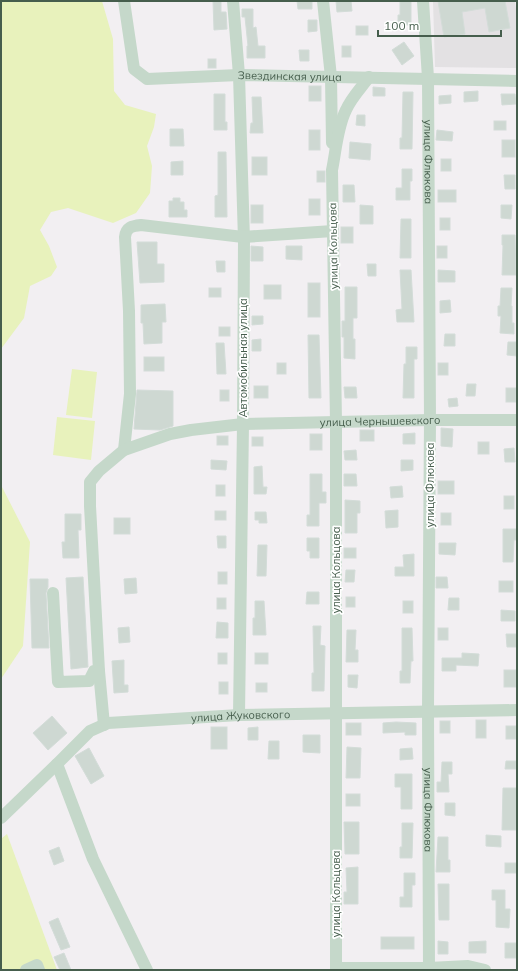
<svg xmlns="http://www.w3.org/2000/svg" width="518" height="971" viewBox="0 0 518 971" font-family="Mulish,sans-serif">
	<style>
		.education { fill: #e3e1e3 }
		.green { fill: #e8f2bc }
		.building { fill: #ced8d2; stroke: #d3dcd8 }
		.lines { fill: none; stroke-linecap: round; stroke-linejoin: round }
		.minor { stroke: #c5d8ca; stroke-width: 12 }
		.labels { text-anchor: middle; stroke-width: 3.5; stroke-linejoin: round; paint-order: stroke }
		.street-label { font-size: 11px; fill: #465e4d; stroke: #fff }
	</style>
	<rect width="100%" height="100%" fill="#f2eff2"/>
	<polygon class="education" points="433,1 515,1 517,17 517,68 435,67"/>
	<g class="green">
		<polygon points="1,1 102,1 113,39 114,91 125,105 156,114 154,127 147,146 152,166 150,193 136,213 113,223 68,208 51,212 40,230 49,246 57,267 51,276 30,286 24,318 1,349"/>
		<polygon points="72,369 97,372 92,418 66,415"/>
		<polygon points="57,417 95,421 91,460 53,455"/>
		<polygon points="1,485 30,542 23,646 1,679"/>
		<polygon points="7,834 57,970 1,970 1,839"/>
	</g>
	<g class="building">
		<polygon points="213,1 221,1 221,12 226,12 227,29 214,30"/>
		<polygon points="297,1 312,1 312,9 298,9"/>
		<polygon points="336,1 351,1 352,11 337,12"/>
		<polygon points="400,1 411,1 411,25 398,25 398,15 400,15"/>
		<polygon points="438,1 505,1 510,28 489,32 485,8 462,12 465,34 444,37"/>
		<polygon points="242,9 253,9 253,28 256,27 258,46 265,46 265,58 247,58 247,46 248,46 245,17 242,17"/>
		<polygon points="308,20 317,20 317,31 308,32"/>
		<rect x="356" y="26" width="12" height="9"/>
		<polygon points="404,42 414,56 402,65 392,50"/>
		<rect x="342" y="46" width="9" height="11"/>
		<polygon points="299,50 309,50 309,61 300,61"/>
		<rect x="208" y="59" width="8" height="9"/>
		<rect x="309" y="86" width="12" height="15"/>
		<polygon points="373,87 385,88 385,96 373,96"/>
		<polygon points="478,91 478,101 464,102 464,92"/>
		<polygon points="403,92 413,92 412,149 400,149 400,138 402,138"/>
		<polygon points="214,94 225,94 225,122 227,122 227,130 214,130"/>
		<polygon points="501,94 515,94 516,104 502,105"/>
		<polygon points="451,95 451,103 439,104 439,96"/>
		<polygon points="252,97 261,97 263,133 250,133 251,123 253,123"/>
		<polygon points="357,115 365,115 365,126 356,125"/>
		<rect x="494" y="121" width="12" height="9"/>
		<polygon points="170,129 183,129 184,146 170,146"/>
		<rect x="309" y="130" width="11" height="20"/>
		<polygon points="437,130 453,132 452,141 436,140"/>
		<rect x="502" y="140" width="13" height="17"/>
		<polygon points="350,142 371,144 370,160 349,158"/>
		<polygon points="218,152 226,152 227,217 215,217 215,196 218,195"/>
		<rect x="252" y="157" width="15" height="18"/>
		<rect x="441" y="159" width="10" height="12"/>
		<polygon points="183,161 183,175 171,175 171,162"/>
		<polygon points="402,169 412,169 412,181 410,181 410,200 396,200 396,188 402,188"/>
		<rect x="317" y="171" width="8" height="11"/>
		<polygon points="504,175 515,175 515,189 505,189"/>
		<polygon points="343,185 354,185 355,202 343,202"/>
		<rect x="438" y="190" width="18" height="12"/>
		<polygon points="173,198 180,198 180,202 184,202 184,210 187,210 187,217 169,217 169,201 173,201"/>
		<rect x="309" y="199" width="11" height="16"/>
		<rect x="251" y="205" width="12" height="18"/>
		<polygon points="360,205 373,206 373,224 360,224"/>
		<polygon points="501,205 512,205 511,219 501,218"/>
		<rect x="440" y="218" width="10" height="12"/>
		<polygon points="401,219 411,219 411,258 400,258"/>
		<rect x="341" y="227" width="12" height="16"/>
		<polygon points="502,235 515,235 516,275 502,275 503,245 502,245"/>
		<polygon points="137,242 157,242 157,264 164,264 164,282 140,283"/>
		<polygon points="251,246 263,247 263,261 251,261"/>
		<polygon points="286,246 302,246 302,260 286,259"/>
		<rect x="437" y="246" width="10" height="12"/>
		<polygon points="216,261 225,261 225,272 217,272"/>
		<polygon points="367,264 376,264 376,276 368,276"/>
		<polygon points="400,270 411,270 414,322 397,322 396,310 402,309"/>
		<polygon points="438,270 455,271 455,282 438,282"/>
		<rect x="308" y="283" width="12" height="34"/>
		<rect x="264" y="285" width="17" height="14"/>
		<polygon points="345,287 357,287 357,318 353,318 353,339 355,339 355,359 344,358 344,337 342,337 342,321 345,321"/>
		<rect x="209" y="288" width="12" height="9"/>
		<polygon points="501,288 512,288 511,306 512,306 512,323 514,323 514,334 500,333 501,316 498,316 498,306 500,306"/>
		<polygon points="450,300 451,312 440,313 440,301"/>
		<polygon points="165,304 166,322 162,322 162,343 144,344 143,323 141,323 141,305"/>
		<polygon points="252,316 263,316 263,324 252,325"/>
		<rect x="219" y="327" width="11" height="9"/>
		<polygon points="445,334 455,334 455,346 444,346"/>
		<polygon points="308,335 319,335 321,398 309,398"/>
		<polygon points="261,339 261,351 252,351 252,340"/>
		<polygon points="508,342 517,342 517,356 507,355"/>
		<polygon points="216,343 224,343 226,374 217,374"/>
		<polygon points="406,347 417,347 417,359 414,359 414,398 403,398 404,364 406,364"/>
		<rect x="144" y="357" width="20" height="14"/>
		<rect x="277" y="363" width="9" height="11"/>
		<rect x="438" y="363" width="10" height="12"/>
		<polygon points="467,384 476,384 475,396 466,396"/>
		<rect x="254" y="386" width="14" height="12"/>
		<polygon points="344,387 356,387 357,398 345,398"/>
		<rect x="506" y="388" width="10" height="14"/>
		<polygon points="137,390 173,391 173,426 160,430 134,429"/>
		<rect x="220" y="390" width="9" height="11"/>
		<polygon points="457,398 458,406 449,407 448,399"/>
		<polygon points="441,428 453,429 452,447 441,446"/>
		<rect x="360" y="430" width="14" height="11"/>
		<polygon points="415,433 415,444 403,444 403,434"/>
		<rect x="310" y="434" width="12" height="16"/>
		<rect x="217" y="436" width="11" height="9"/>
		<rect x="252" y="437" width="11" height="9"/>
		<rect x="478" y="442" width="11" height="12"/>
		<polygon points="514,448 515,462 505,462 504,449"/>
		<polygon points="356,450 357,460 345,460 344,451"/>
		<polygon points="211,460 227,461 226,470 211,469"/>
		<polygon points="401,460 413,460 413,470 401,471"/>
		<polygon points="262,466 263,487 267,487 266,494 254,494 254,467"/>
		<polygon points="310,474 322,474 322,492 326,492 326,503 319,503 319,526 307,526 307,515 310,515"/>
		<polygon points="344,474 356,474 357,486 344,486"/>
		<rect x="438" y="481" width="16" height="13"/>
		<rect x="216" y="485" width="9" height="11"/>
		<polygon points="402,486 403,497 391,498 390,487"/>
		<rect x="504" y="496" width="10" height="13"/>
		<polygon points="345,500 360,501 360,513 357,513 357,533 345,533"/>
		<polygon points="398,510 398,527 386,528 385,511"/>
		<rect x="215" y="511" width="11" height="9"/>
		<polygon points="255,512 266,512 267,523 259,523 259,520 255,520"/>
		<rect x="441" y="513" width="10" height="12"/>
		<polygon points="65,514 81,514 81,530 78,530 79,558 63,558 62,542 65,542"/>
		<rect x="114" y="518" width="16" height="16"/>
		<polygon points="503,529 517,529 516,540 514,540 513,562 503,562"/>
		<polygon points="217,536 226,536 226,548 218,548"/>
		<polygon points="307,538 319,538 319,558 310,558 310,551 307,551"/>
		<polygon points="439,543 456,543 455,555 439,554"/>
		<polygon points="258,545 267,545 266,576 257,576"/>
		<rect x="344" y="548" width="12" height="10"/>
		<polygon points="414,554 414,576 395,576 395,567 404,567 403,555"/>
		<polygon points="346,570 355,570 354,582 345,582"/>
		<rect x="218" y="572" width="9" height="12"/>
		<polygon points="83,577 88,667 71,669 66,578"/>
		<polygon points="436,577 447,577 448,588 436,588"/>
		<polygon points="136,578 137,593 125,594 124,579"/>
		<polygon points="30,579 48,579 48,587 46,593 49,648 32,648"/>
		<rect x="499" y="581" width="14" height="11"/>
		<polygon points="307,592 319,592 319,604 306,604"/>
		<rect x="346" y="597" width="9" height="10"/>
		<rect x="217" y="598" width="9" height="11"/>
		<polygon points="449,598 459,598 459,610 448,610"/>
		<polygon points="255,601 264,601 266,635 253,635 253,618 255,618"/>
		<rect x="403" y="601" width="10" height="12"/>
		<polygon points="501,610 515,611 515,621 501,621"/>
		<polygon points="217,622 228,623 228,638 216,638"/>
		<polygon points="313,626 321,626 320,645 325,646 324,691 312,691 312,673 314,673"/>
		<polygon points="129,627 130,642 119,643 118,628"/>
		<polygon points="402,628 412,628 413,661 411,661 410,683 400,683 400,671 402,671"/>
		<rect x="438" y="628" width="10" height="12"/>
		<polygon points="347,630 356,630 355,650 358,650 358,662 346,662"/>
		<polygon points="506,634 517,634 517,647 507,647"/>
		<rect x="218" y="653" width="9" height="11"/>
		<rect x="255" y="653" width="13" height="11"/>
		<polygon points="462,653 479,654 478,666 456,665 456,671 442,671 442,658 462,658"/>
		<polygon points="124,660 124,685 128,685 128,692 114,693 112,661"/>
		<rect x="504" y="670" width="12" height="17"/>
		<polygon points="348,675 358,675 357,688 348,687"/>
		<rect x="219" y="682" width="9" height="12"/>
		<rect x="256" y="683" width="11" height="9"/>
		<polygon points="52,716 67,733 48,750 33,733"/>
		<rect x="476" y="720" width="10" height="18"/>
		<rect x="440" y="721" width="10" height="12"/>
		<polygon points="396,722 416,723 416,735 405,735 405,732 383,733 383,723"/>
		<rect x="346" y="723" width="15" height="12"/>
		<rect x="506" y="726" width="10" height="13"/>
		<rect x="211" y="727" width="16" height="22"/>
		<polygon points="258,727 258,740 248,740 248,728"/>
		<polygon points="303,735 320,735 320,753 303,752"/>
		<polygon points="269,741 279,741 279,759 268,759"/>
		<polygon points="347,747 361,748 360,778 346,778"/>
		<polygon points="89,748 104,776 91,784 75,756"/>
		<polygon points="412,748 413,759 400,760 400,749"/>
		<polygon points="506,761 516,761 516,769 505,769"/>
		<polygon points="442,762 452,762 452,774 448,774 449,792 437,792 437,782 441,782"/>
		<polygon points="395,774 412,774 412,809 401,809 401,787 395,787"/>
		<polygon points="503,788 517,788 516,830 502,830"/>
		<rect x="346" y="794" width="14" height="12"/>
		<polygon points="445,803 455,803 455,816 445,815"/>
		<polygon points="344,822 359,822 359,854 345,854"/>
		<polygon points="402,823 413,823 412,858 400,858 400,847 402,847"/>
		<polygon points="486,835 501,836 501,847 486,846"/>
		<polygon points="438,837 448,837 448,860 450,860 450,872 436,872"/>
		<polygon points="59,847 64,861 54,865 49,851"/>
		<rect x="505" y="863" width="12" height="10"/>
		<polygon points="358,867 358,904 344,904 344,892 347,892 346,868"/>
		<polygon points="404,873 415,873 415,885 412,885 412,907 400,907 400,897 404,897"/>
		<polygon points="438,884 449,884 449,920 439,920"/>
		<polygon points="492,890 505,890 505,909 510,909 509,928 496,927 496,900 492,900"/>
		<polygon points="58,918 70,947 61,950 49,922"/>
		<rect x="381" y="937" width="33" height="12"/>
		<polygon points="438,941 448,942 448,954 438,954"/>
		<polygon points="486,941 486,953 469,953 469,942"/>
		<polygon points="505,943 517,943 516,958 505,958"/>
		<polygon points="64,953 71,970 60,970 54,957"/>
	</g>
	<g class="lines">
		<g class="minor">
			<path id="s1" d="M124,1L134,69L147,79L239,75L517,81"/>
			<polyline points="233,1 239,75 244,240 243,424 239,715"/>
			<polyline points="323,1 331,77 332,143"/>
			<path id="s2" d="M423,1L428,78L430,420L428,710L429,970"/>
			<path d="M124,450L130,394L129,311L125,237C126,227 132,226 141,225L243,237L333,231"/>
			<path id="s3" d="M53,593L58,682L89,681L94,671H99L90,506V482L99,471L124,450L170,434L191,430L243,424L430,420H517"/>
			<polyline points="99,671 104,725"/>
			<polyline points="57,764 93,859 147,970"/>
			<path id="s4" d="M1,818L57,764L90,731L108,723L239,715L517,710"/>
			<polyline points="336,968 429,968 468,966 485,970"/>
			<polyline points="26,970 37,965 39,970"/>
			<path d="M336,970V422L332,170C336,151 337,128 346,110C351,98 361,88 369,77"/>
		</g>
	</g>
	<g class="labels">
		<g class="street-label">
			<text dy="4" stroke="none"><textPath href="#s1" startOffset="228">Звездинская улица</textPath></text>
			<text dy="4" stroke="none"><textPath href="#s2" startOffset="161">улица Флюкова</textPath></text>
			<text transform="translate(333 246) rotate(-91)" y="4">улица Кольцова</text>
			<text transform="translate(243 358) rotate(-90)" y="4">Автомобильная улица</text>
			<text dy="4" stroke="none"><textPath href="#s3" startOffset="632">улица Чернышевского</textPath></text>
			<text transform="translate(430 485) rotate(-90)" y="4">улица Флюкова</text>
			<text transform="translate(336 570) rotate(-90)" y="4">улица Кольцова</text>
			<text dy="4" stroke="none"><textPath href="#s4" startOffset="277">улица Жуковского</textPath></text>
			<text dy="4" stroke="none"><textPath href="#s2" startOffset="809">улица Флюкова</textPath></text>
			<text transform="translate(336 894) rotate(-90)" y="4">улица Кольцова</text>
		</g>
	</g>
	<rect width="518" height="971" fill="none" stroke="#465e4d" stroke-width="4"/>
	<path d="M378 30v6h123v-6" fill="none" stroke="#465e4d" stroke-width="2"/>
	<text x="384" y="30" font-size="12" fill="#465e4d" stroke="#ffffff" stroke-width="3" paint-order="stroke">100 m</text>
</svg>
